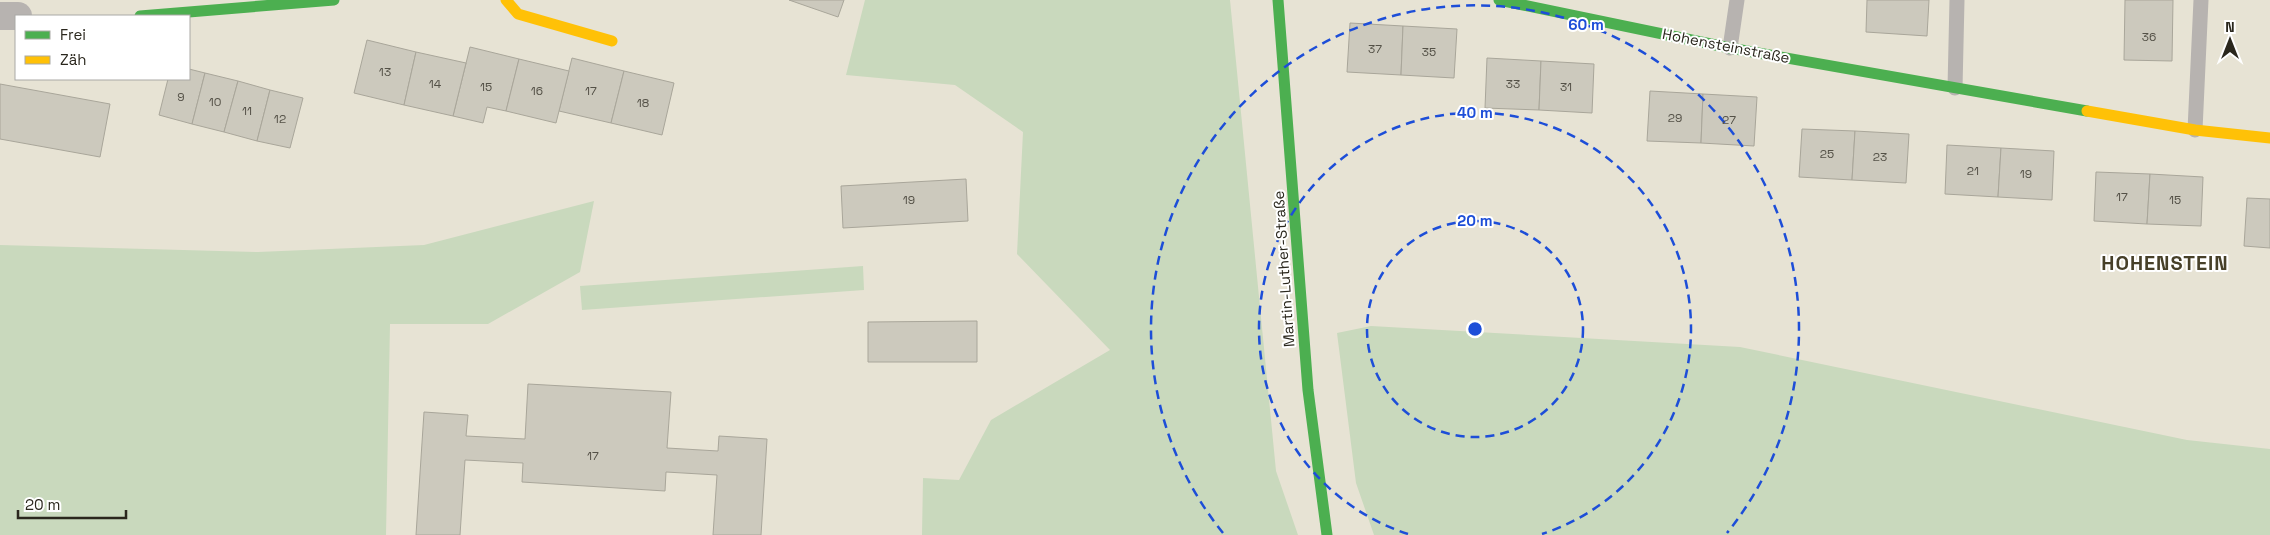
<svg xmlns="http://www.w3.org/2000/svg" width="2270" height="535" viewBox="0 0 2270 535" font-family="'Space Grotesk',sans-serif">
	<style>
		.green { fill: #c9d9bd }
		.building { fill: #ccc9bd; stroke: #a9a69a }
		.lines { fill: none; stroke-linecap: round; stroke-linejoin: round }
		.lane { stroke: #b7b3b0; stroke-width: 15 }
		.street { stroke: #b7b3b0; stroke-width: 28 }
		.fast { stroke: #4caf50; stroke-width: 11 }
		.slow { stroke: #ffc107; stroke-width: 11 }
		.ring { fill: none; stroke: #1d4ed8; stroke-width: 2.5; stroke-dasharray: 9 6 }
		.labels { text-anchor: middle; stroke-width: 4; stroke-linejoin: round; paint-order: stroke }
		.number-label { font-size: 12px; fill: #545147 }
		.street-label { font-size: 15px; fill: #2a271d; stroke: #fff }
		.district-label { font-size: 20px; font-weight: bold; letter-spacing: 1px; fill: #474029; stroke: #fff }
		.centre { fill: #1d4ed8; stroke: #fff; stroke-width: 2.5 }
		.ring-label { font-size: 15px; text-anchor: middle; font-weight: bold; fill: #1d4ed8; stroke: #fff; stroke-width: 4; stroke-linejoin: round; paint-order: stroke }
	</style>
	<rect width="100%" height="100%" fill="#e7e3d4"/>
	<g class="green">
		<polygon points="865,0 1230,0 1276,471 1298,535 922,535 923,478 959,480 991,420 1110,350 1017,254 1023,132 955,85 846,75"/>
		<polygon points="594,201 580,272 488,324 390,324 386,535 0,535 0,245 258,252 424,245"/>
		<polygon points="863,266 864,290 582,310 580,286"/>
		<polygon points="1371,326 1740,347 2187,440 2270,449 2270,535 1374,535 1356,483 1337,333"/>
	</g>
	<g class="building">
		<polygon points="789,0 844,0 838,17"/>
		<polygon points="1867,0 1929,0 1927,36 1866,32"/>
		<polygon points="2125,0 2173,0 2172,61 2124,60"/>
		<polygon points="1350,23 1403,26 1401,75 1347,72"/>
		<polygon points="1403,26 1457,29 1454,78 1401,75"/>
		<polygon points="367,40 416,52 404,105 354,93"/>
		<polygon points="470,47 519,59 506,111 487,107 483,123 453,116"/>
		<polygon points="416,52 466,63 453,116 404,105"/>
		<polygon points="572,58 624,71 611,123 559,111"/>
		<polygon points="1487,58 1541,61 1539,110 1485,108"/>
		<polygon points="519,59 569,71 556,123 506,111"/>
		<polygon points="1541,61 1594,64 1592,113 1539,110"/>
		<polygon points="189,69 205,73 192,124 159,115 168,79 189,79"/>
		<polygon points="624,71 674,83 662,135 611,123"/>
		<polygon points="205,73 238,81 224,132 192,124"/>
		<polygon points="238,81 270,90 257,141 224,132"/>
		<polygon points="0,84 110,104 100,157 0,139"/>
		<polygon points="270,90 303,98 290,148 257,141"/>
		<polygon points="1650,91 1703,94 1701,143 1647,141"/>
		<polygon points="1703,94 1757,97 1754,146 1701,143"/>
		<polygon points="1802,129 1855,131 1852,180 1799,177"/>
		<polygon points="1855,131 1909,134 1906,183 1852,180"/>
		<polygon points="1947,145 2001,148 1998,197 1945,194"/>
		<polygon points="2001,148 2054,151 2052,200 1998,197"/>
		<polygon points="2096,172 2150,174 2147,224 2094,221"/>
		<polygon points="2150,174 2203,177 2201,226 2147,224"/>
		<polygon points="966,179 968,221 843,228 841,186"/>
		<polygon points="2247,198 2270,199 2270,248 2244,246"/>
		<polygon points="977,321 977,362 868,362 868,322"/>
		<polygon points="528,384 671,392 667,448 718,451 719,436 767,439 761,535 713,535 717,475 666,472 665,491 522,482 523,463 465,460 460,535 416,535 424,412 468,415 466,436 525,439"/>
	</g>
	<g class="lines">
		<g class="lane">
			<polyline points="1730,48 1737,0"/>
			<polyline points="1955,88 1957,0"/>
			<polyline points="2195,130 2201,0"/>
		</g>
		<polyline class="street" points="0,16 18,16"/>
		<g class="fast">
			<polyline points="1278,0 1308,390 1327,535"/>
			<polyline points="1499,0 1730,48 2087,111"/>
			<polyline points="140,16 334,0"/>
		</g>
		<g class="slow">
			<polyline points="506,0 518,14 612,41"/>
			<polyline points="2087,111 2195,130 2270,138"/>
		</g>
	</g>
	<g class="ring">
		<circle cx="1475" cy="329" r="108"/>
		<path d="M1408 534A216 216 0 1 1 1542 534"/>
		<path d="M1223 533A324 324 0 1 1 1727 533"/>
	</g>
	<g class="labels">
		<g class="number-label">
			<text x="2149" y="41">36</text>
			<text x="1375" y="53">37</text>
			<text x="1429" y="56">35</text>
			<text x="385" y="76">13</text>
			<text x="435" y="88">14</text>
			<text x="1513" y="88">33</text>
			<text x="486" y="91">15</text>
			<text x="1566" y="91">31</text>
			<text x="537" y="95">16</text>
			<text x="591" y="95">17</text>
			<text x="181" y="101">9</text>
			<text x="215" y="106">10</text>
			<text x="643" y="107">18</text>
			<text x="247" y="115">11</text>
			<text x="1675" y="122">29</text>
			<text x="280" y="123">12</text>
			<text x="1729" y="124">27</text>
			<text x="1827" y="158">25</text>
			<text x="1880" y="161">23</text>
			<text x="1973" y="175">21</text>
			<text x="2026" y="178">19</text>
			<text x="2122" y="201">17</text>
			<text x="909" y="204">19</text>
			<text x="2175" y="204">15</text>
			<text x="593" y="460">17</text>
		</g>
		<g class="street-label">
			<text transform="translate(1726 46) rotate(11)" y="5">Hohensteinstraße</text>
			<text transform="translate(1284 269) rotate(-94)" y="5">Martin-Luther-Straße</text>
		</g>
		<g class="district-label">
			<text x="2165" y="270">HOHENSTEIN</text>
		</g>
	</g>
	<circle cx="1475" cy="329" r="8" class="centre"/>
	<g class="ring-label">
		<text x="1586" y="30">60 m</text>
		<text x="1475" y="118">40 m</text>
		<text x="1475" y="226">20 m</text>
	</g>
	<rect x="15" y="15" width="175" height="65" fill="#ffffff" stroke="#aaa9a5"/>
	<rect x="25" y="31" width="25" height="8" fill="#4caf50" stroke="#aaa9a5"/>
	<text x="60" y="40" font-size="15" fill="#2a271d">Frei</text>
	<rect x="25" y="56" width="25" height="8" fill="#ffc107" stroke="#aaa9a5"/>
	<text x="60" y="65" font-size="15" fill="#2a271d">Zäh</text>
	<g transform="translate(2230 40)" stroke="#ffffff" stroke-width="4" paint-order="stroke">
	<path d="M0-4L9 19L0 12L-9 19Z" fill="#2a271d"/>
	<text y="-8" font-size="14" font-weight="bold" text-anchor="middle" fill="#2a271d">N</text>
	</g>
	<path d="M18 510v8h108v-8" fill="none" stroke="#2a271d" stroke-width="2.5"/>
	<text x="25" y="510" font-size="15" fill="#2a271d" stroke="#ffffff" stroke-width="4" paint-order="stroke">20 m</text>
</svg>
